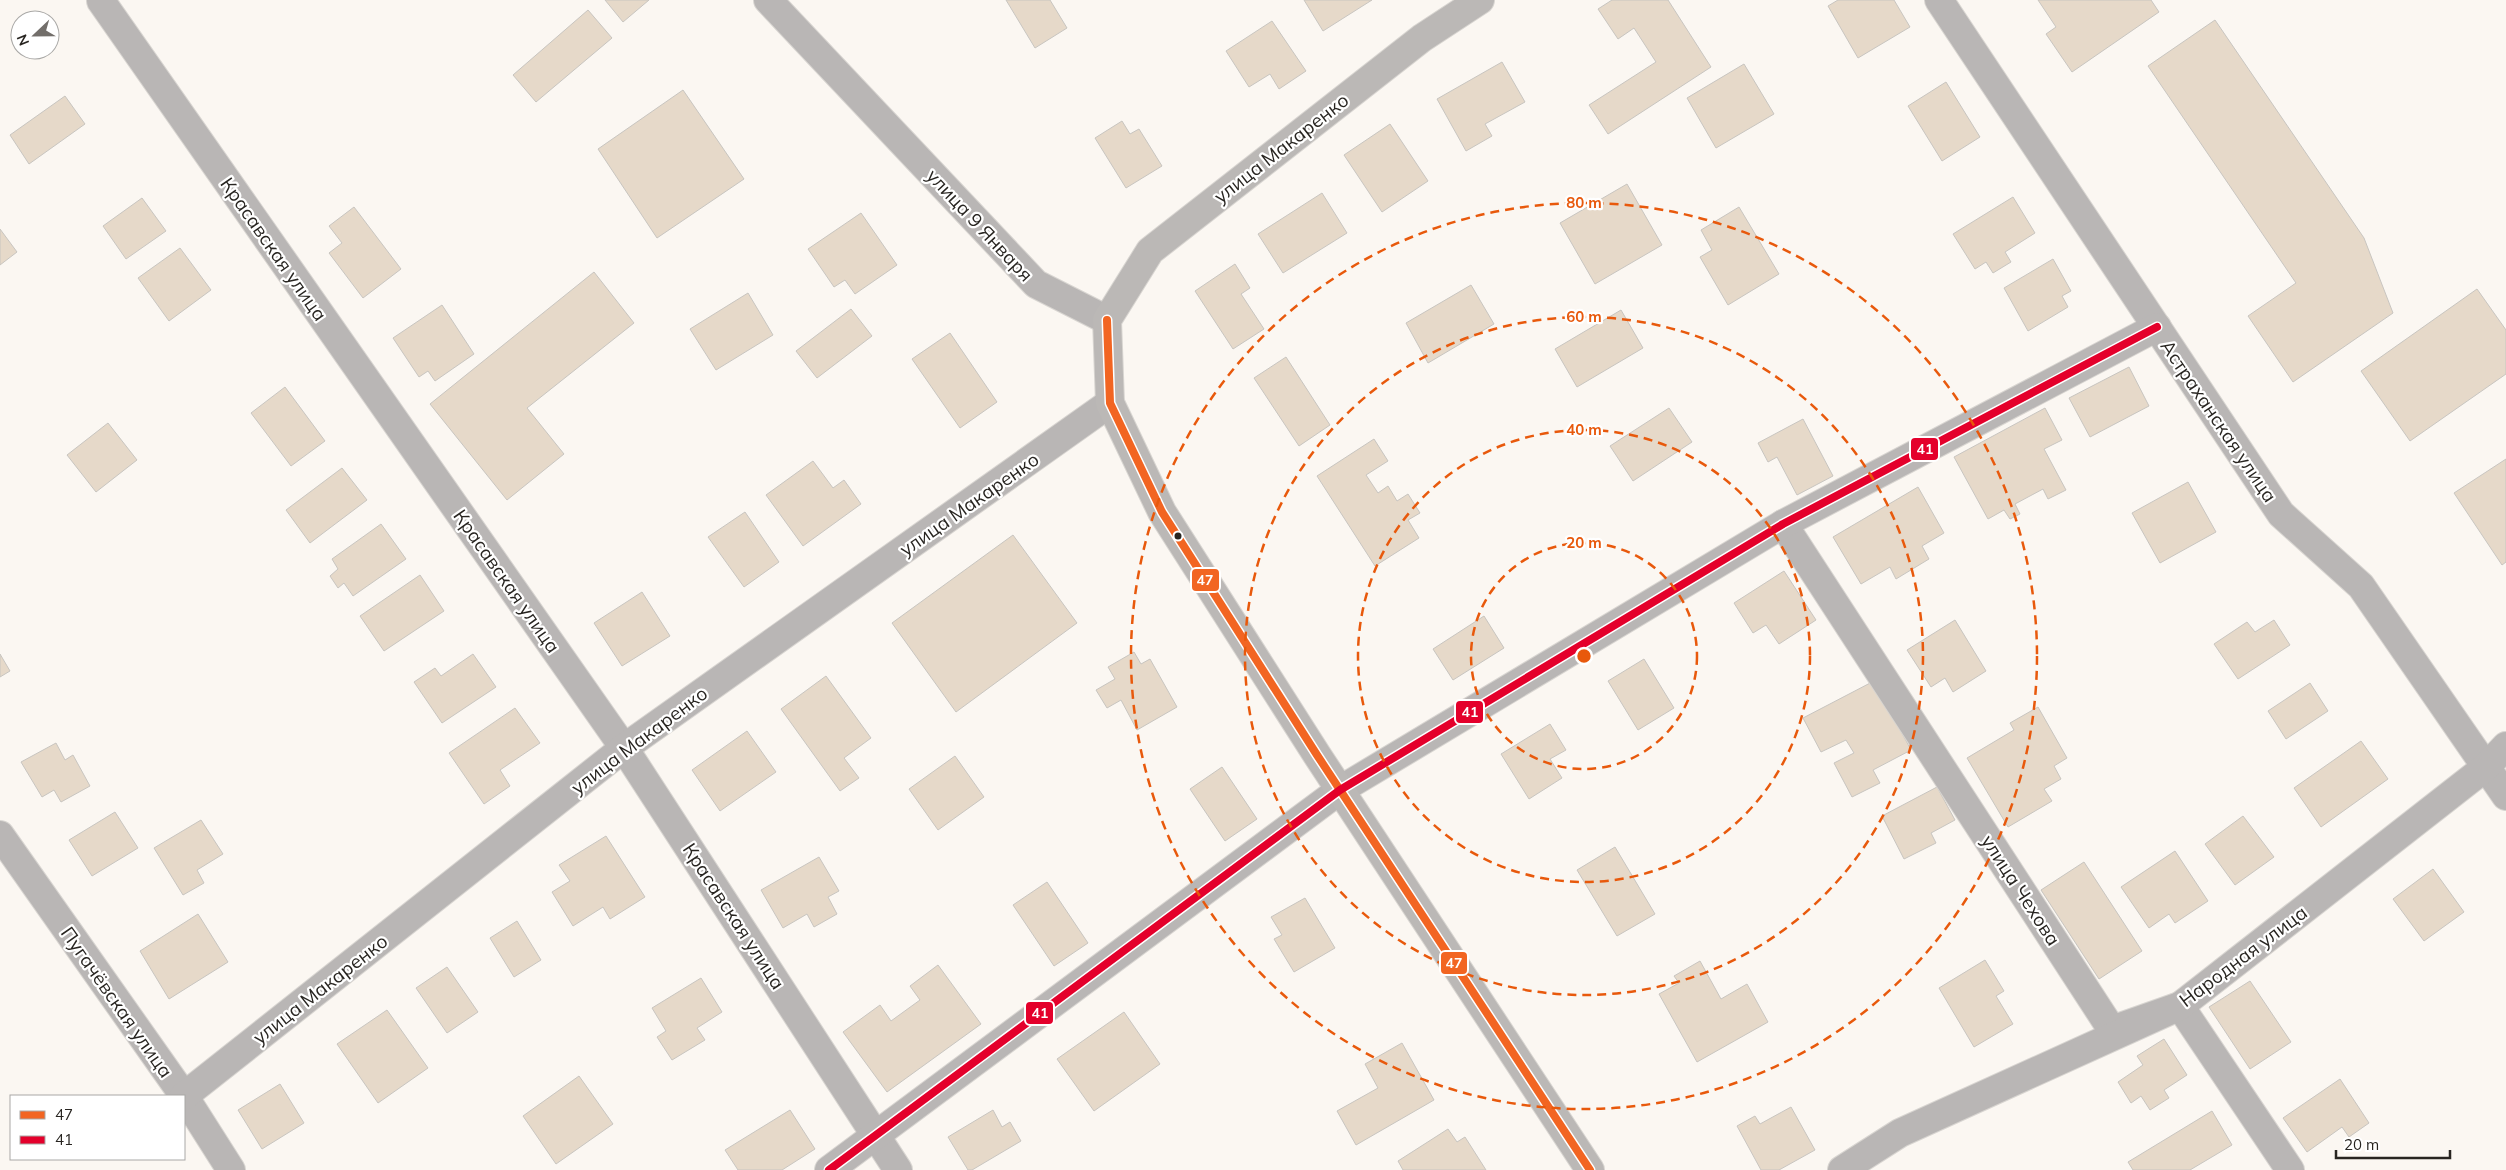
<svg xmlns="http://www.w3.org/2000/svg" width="2506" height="1170" viewBox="0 0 2506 1170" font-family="Mulish,sans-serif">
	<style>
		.building { fill: #e6d9c9; stroke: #c8c5c0 }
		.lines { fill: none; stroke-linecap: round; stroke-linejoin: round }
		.minor-casing { stroke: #d8d5d1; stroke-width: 30 }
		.major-casing { stroke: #d8d5d1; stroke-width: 30 }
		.minor { stroke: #b9b6b5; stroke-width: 28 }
		.major { stroke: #bbb8b6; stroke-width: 28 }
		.bus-1-casing { stroke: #fff; stroke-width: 11 }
		.bus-2-casing { stroke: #fff; stroke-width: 11 }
		.bus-1 { stroke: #f26522; stroke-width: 8 }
		.bus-2 { stroke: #e4002b; stroke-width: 8 }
		.ring { fill: none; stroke: #e8590c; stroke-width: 2.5; stroke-dasharray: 9 6 }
		.bus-dot { fill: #282521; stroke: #fff; stroke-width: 2 }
		.labels { text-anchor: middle; stroke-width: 4.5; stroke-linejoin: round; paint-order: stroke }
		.street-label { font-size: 19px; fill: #282521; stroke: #fff }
		.centre { fill: #e8590c; stroke: #fff; stroke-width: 2.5 }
		.ring-label { font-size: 15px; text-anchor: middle; font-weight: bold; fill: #e8590c; stroke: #fff; stroke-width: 4.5; stroke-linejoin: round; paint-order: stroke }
		.line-badge { stroke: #fff; stroke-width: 2 }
		.badge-label { font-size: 14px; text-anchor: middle; font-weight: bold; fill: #fff }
	</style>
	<rect width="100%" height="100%" fill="#fbf7f2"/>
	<g class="building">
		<polygon points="605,0 649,0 623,22"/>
		<polygon points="1006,0 1050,0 1067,28 1035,48"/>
		<polygon points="1304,0 1372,0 1323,31"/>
		<polygon points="1612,0 1668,0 1711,67 1608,134 1589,105 1656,62 1634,28 1618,39 1598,9"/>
		<polygon points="1838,0 1894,0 1910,27 1858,58 1828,6"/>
		<polygon points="2038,0 2151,0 2159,12 2072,72 2046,34 2056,27"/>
		<polygon points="588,10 612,38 536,102 513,75"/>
		<polygon points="2215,20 2364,238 2393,313 2293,382 2248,316 2296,283 2148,66"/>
		<polygon points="1272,21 1306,71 1279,89 1270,74 1249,87 1226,51"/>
		<polygon points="1502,62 1525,102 1485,124 1492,136 1466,151 1437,99"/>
		<polygon points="1744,64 1774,114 1716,148 1687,98"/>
		<polygon points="1946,82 1980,137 1942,161 1908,106"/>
		<polygon points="683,90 744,179 657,238 598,149"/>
		<polygon points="65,96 85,124 29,164 10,135"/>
		<polygon points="1122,121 1130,134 1139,129 1162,166 1126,188 1095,138"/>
		<polygon points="1390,124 1428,181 1382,212 1344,155"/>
		<polygon points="1627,184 1662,245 1595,284 1560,223"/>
		<polygon points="1322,193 1347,233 1283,273 1258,234"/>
		<polygon points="2013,197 2035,233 2005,252 2011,262 1993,273 1986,262 1975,269 1953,234"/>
		<polygon points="142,198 166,231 126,259 103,226"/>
		<polygon points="354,207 401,269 363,298 329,253 342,243 329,226"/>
		<polygon points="1739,207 1779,274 1728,305 1700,257 1712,250 1701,230"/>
		<polygon points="861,213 897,265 855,294 845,280 834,287 808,249"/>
		<polygon points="0,229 17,252 0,265"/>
		<polygon points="180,248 211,290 169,321 138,278"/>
		<polygon points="2053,259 2071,291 2062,296 2068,307 2028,331 2004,288"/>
		<polygon points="1235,264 1250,288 1241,294 1264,329 1233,349 1195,291"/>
		<polygon points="594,272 634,323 527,408 564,454 507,500 430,404"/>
		<polygon points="1471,285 1494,324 1428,363 1406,323"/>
		<polygon points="2477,289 2506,330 2506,374 2410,441 2361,371"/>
		<polygon points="748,293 773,335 716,370 690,329"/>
		<polygon points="442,305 474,354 435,381 428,371 419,377 393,338"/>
		<polygon points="851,309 872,336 817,378 796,351"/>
		<polygon points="1621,310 1643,348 1577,387 1555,349"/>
		<polygon points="950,333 997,402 960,428 912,359"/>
		<polygon points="1286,357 1330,425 1299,446 1254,378"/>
		<polygon points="2129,367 2149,406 2090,437 2069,398"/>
		<polygon points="285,387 325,441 291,466 251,413"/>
		<polygon points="1669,408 1692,442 1633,481 1610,446"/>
		<polygon points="2045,408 2062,440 2044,449 2066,490 2048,499 2043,489 2015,504 2020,514 2010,519 2004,510 1988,519 1954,457"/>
		<polygon points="1803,419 1833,476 1797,495 1777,457 1768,462 1758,443"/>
		<polygon points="108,423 137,460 96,492 67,455"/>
		<polygon points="1374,439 1388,461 1366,475 1378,493 1388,486 1397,501 1408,494 1420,513 1408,520 1419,538 1375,566 1317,476"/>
		<polygon points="2506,459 2506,562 2502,565 2454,493"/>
		<polygon points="813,461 833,488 844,480 861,504 803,546 766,495"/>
		<polygon points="342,468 367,500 310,543 286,510"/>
		<polygon points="2188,482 2216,532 2160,563 2132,513"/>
		<polygon points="1918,487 1944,533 1922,546 1929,559 1896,579 1890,567 1861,584 1833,537"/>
		<polygon points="745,512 779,562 744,587 708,537"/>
		<polygon points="381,524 406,559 353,596 344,583 338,588 330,576 338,569 332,559"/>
		<polygon points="1013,535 1077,623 956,712 892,623"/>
		<polygon points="1784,571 1816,620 1779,644 1766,625 1753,633 1734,603"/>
		<polygon points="420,575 444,611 384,651 360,616"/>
		<polygon points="642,592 670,636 622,666 594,623"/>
		<polygon points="1484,616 1504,648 1453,680 1433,649"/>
		<polygon points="1955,620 1986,671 1953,692 1945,678 1931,687 1907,650"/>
		<polygon points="2274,620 2290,645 2238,679 2214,644 2247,622 2255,632"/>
		<polygon points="1134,652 1141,664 1150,659 1177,707 1137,730 1121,700 1107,708 1096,690 1115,679 1108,667"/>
		<polygon points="0,654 10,671 0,677"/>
		<polygon points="473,654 496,687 442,723 414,682 435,668 441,676"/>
		<polygon points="1644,659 1674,708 1638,730 1608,681"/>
		<polygon points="826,676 871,738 844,758 859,778 840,791 781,709"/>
		<polygon points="1874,681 1911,750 1873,770 1880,783 1852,797 1834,763 1854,753 1846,740 1821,752 1803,718"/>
		<polygon points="2310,683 2328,711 2286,739 2268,711"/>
		<polygon points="2038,707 2067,758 2054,766 2061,779 2044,789 2052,801 2008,827 1967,758 2014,730 2010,723"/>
		<polygon points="515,708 540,743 500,770 510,786 484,804 449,753"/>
		<polygon points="1550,724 1566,750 1550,759 1562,778 1529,799 1501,754"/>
		<polygon points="747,731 776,772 720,811 692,770"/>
		<polygon points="2361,741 2388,779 2321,827 2294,788"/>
		<polygon points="56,743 65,760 73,755 90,786 61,802 54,790 42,797 21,762"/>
		<polygon points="955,756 984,797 938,830 909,789"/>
		<polygon points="1222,767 1257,819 1225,841 1190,789"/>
		<polygon points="1937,787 1955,820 1931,833 1936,843 1904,859 1882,816"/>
		<polygon points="115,812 138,848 92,876 69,840"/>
		<polygon points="2243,816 2274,857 2235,885 2205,844"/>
		<polygon points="201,820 223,854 197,870 204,883 183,895 154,848"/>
		<polygon points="606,836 645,897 610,919 603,907 573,926 552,892 570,881 559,865"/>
		<polygon points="1615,847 1655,914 1617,936 1577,870"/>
		<polygon points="2175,851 2208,901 2175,923 2169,914 2149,928 2121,887"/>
		<polygon points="819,857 839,891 828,897 837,914 814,927 807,914 783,928 761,890"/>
		<polygon points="2084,862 2142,951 2099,979 2041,890"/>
		<polygon points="2433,869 2464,912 2424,941 2393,899"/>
		<polygon points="1047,882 1088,943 1054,966 1013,905"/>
		<polygon points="1305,898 1335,948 1294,972 1274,939 1282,935 1271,917"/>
		<polygon points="198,914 228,962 169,999 140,951"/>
		<polygon points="517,921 541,960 514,977 490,938"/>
		<polygon points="1985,960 2004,991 1996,996 2013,1024 1974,1047 1939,988"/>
		<polygon points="1700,961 1721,999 1747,984 1768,1022 1697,1062 1659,994 1679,983 1674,976"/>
		<polygon points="938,965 981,1024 887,1092 843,1032 880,1005 891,1021 920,1000 910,986"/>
		<polygon points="447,967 478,1012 447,1033 416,988"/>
		<polygon points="701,978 722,1012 697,1028 705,1040 672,1060 657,1037 666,1031 652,1008"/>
		<polygon points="2250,981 2291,1042 2250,1069 2209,1007"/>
		<polygon points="387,1010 428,1068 378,1103 337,1044"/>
		<polygon points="1124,1012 1160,1064 1094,1111 1057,1059"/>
		<polygon points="2164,1039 2187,1075 2164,1090 2169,1098 2150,1110 2141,1096 2131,1103 2118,1082 2143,1065 2137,1056"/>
		<polygon points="1402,1043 1434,1100 1356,1145 1337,1111 1378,1088 1365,1064"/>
		<polygon points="579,1076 613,1124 556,1164 523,1116"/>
		<polygon points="2340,1079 2369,1123 2349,1137 2342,1127 2307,1152 2283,1118"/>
		<polygon points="280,1084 304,1123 262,1149 238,1110"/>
		<polygon points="1791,1107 1815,1150 1779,1170 1761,1170 1737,1126 1755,1116 1760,1124"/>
		<polygon points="790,1110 815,1149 782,1170 738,1170 725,1150"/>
		<polygon points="993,1110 1002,1127 1010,1122 1021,1141 972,1170 968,1170 948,1137"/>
		<polygon points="2212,1111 2232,1145 2190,1170 2133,1170 2128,1162"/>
		<polygon points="1448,1129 1457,1142 1465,1137 1486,1170 1403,1170 1398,1161"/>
	</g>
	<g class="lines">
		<defs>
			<g id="minor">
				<polyline points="103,0 101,1 624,748 898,1170"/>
				<polyline points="768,0 1036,284 1107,320"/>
				<polyline points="1939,0 2281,514 2361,586 2506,796"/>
				<polyline points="1783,524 2112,1030 2180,1006 2290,1170"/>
				<polyline points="0,835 184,1096 231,1170"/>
				<polyline points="184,1096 624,748 1110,403"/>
				<polyline points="829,1170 1340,790 1783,524 2157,327"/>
				<polyline points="1842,1170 1900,1133 2180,1006 2486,767 2506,746"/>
			</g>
			<polyline id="major" points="1480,0 1422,38 1150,251 1107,320 1110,403 1162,512 1317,755 1590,1170"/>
		</defs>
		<use href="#minor" class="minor-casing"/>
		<use href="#major" class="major-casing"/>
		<use href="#minor" class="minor"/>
		<use href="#major" class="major"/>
		<defs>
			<polyline id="bus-1" points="1107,320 1110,403 1162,512 1317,755 1590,1170"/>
			<polyline id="bus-2" points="829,1170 1340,790 1783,524 2157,327"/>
		</defs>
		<use href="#bus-1" class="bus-1-casing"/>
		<use href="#bus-2" class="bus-2-casing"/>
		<use href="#bus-1" class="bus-1"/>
		<use href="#bus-2" class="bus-2"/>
	</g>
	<g class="ring">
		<circle cx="1584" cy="656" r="113"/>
		<circle cx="1584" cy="656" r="226"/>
		<circle cx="1584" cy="656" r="339"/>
		<circle cx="1584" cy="656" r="453"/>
	</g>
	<circle class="bus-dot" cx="1178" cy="536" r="4.5"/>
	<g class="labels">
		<g class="street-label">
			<text transform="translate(1281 148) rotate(-38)" y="7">улица Макаренко</text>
			<text transform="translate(980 225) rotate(47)" y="7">улица 9 Января</text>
			<text transform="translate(274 249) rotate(55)" y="7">Красавская улица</text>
			<text transform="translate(2219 421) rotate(56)" y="7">Астраханская улица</text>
			<text transform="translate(969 504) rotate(-35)" y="7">улица Макаренко</text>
			<text transform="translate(507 581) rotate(55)" y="7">Красавская улица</text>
			<text transform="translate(639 740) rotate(-37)" y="7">улица Макаренко</text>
			<text transform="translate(2021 890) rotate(57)" y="7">улица Чехова</text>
			<text transform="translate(734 916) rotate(57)" y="7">Красавская улица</text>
			<text transform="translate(2243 956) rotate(-37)" y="7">Народная улица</text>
			<text transform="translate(320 989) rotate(-38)" y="7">улица Макаренко</text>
			<text transform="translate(117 1002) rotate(55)" y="7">Пугачёвская улица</text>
		</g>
	</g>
	<circle cx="1584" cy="656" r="8" class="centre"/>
	<g class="ring-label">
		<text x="1584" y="208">80 m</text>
		<text x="1584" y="322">60 m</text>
		<text x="1584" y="435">40 m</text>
		<text x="1584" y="548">20 m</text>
	</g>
	<g class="line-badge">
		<rect x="1910" y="437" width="29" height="24" rx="5" fill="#e4002b"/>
		<rect x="1191" y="568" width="29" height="24" rx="5" fill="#f26522"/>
		<rect x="1455" y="700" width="29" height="24" rx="5" fill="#e4002b"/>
		<rect x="1440" y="951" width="28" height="24" rx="5" fill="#f26522"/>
		<rect x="1025" y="1001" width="29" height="24" rx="5" fill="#e4002b"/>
	</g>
	<g class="badge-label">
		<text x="1925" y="454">41</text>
		<text x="1205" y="585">47</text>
		<text x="1470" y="717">41</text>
		<text x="1454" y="968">47</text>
		<text x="1040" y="1018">41</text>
	</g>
	<rect x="10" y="1095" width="175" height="65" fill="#ffffff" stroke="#a9a8a6"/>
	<rect x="20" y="1111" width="25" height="8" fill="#f26522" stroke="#a9a8a6"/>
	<text x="55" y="1120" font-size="15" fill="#282521">47</text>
	<rect x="20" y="1136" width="25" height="8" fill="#e4002b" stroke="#a9a8a6"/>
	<text x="55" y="1145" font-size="15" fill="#282521">41</text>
	<g transform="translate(35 35) rotate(248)"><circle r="24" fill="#ffffff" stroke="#a9a8a6"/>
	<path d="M0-4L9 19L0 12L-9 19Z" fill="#726e6a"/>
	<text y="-8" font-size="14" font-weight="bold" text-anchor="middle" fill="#282521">N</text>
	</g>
	<path d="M2336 1150v8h114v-8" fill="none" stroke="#282521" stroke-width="2.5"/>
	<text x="2344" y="1150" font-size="15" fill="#282521" stroke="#ffffff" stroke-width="4" paint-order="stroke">20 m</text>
</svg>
